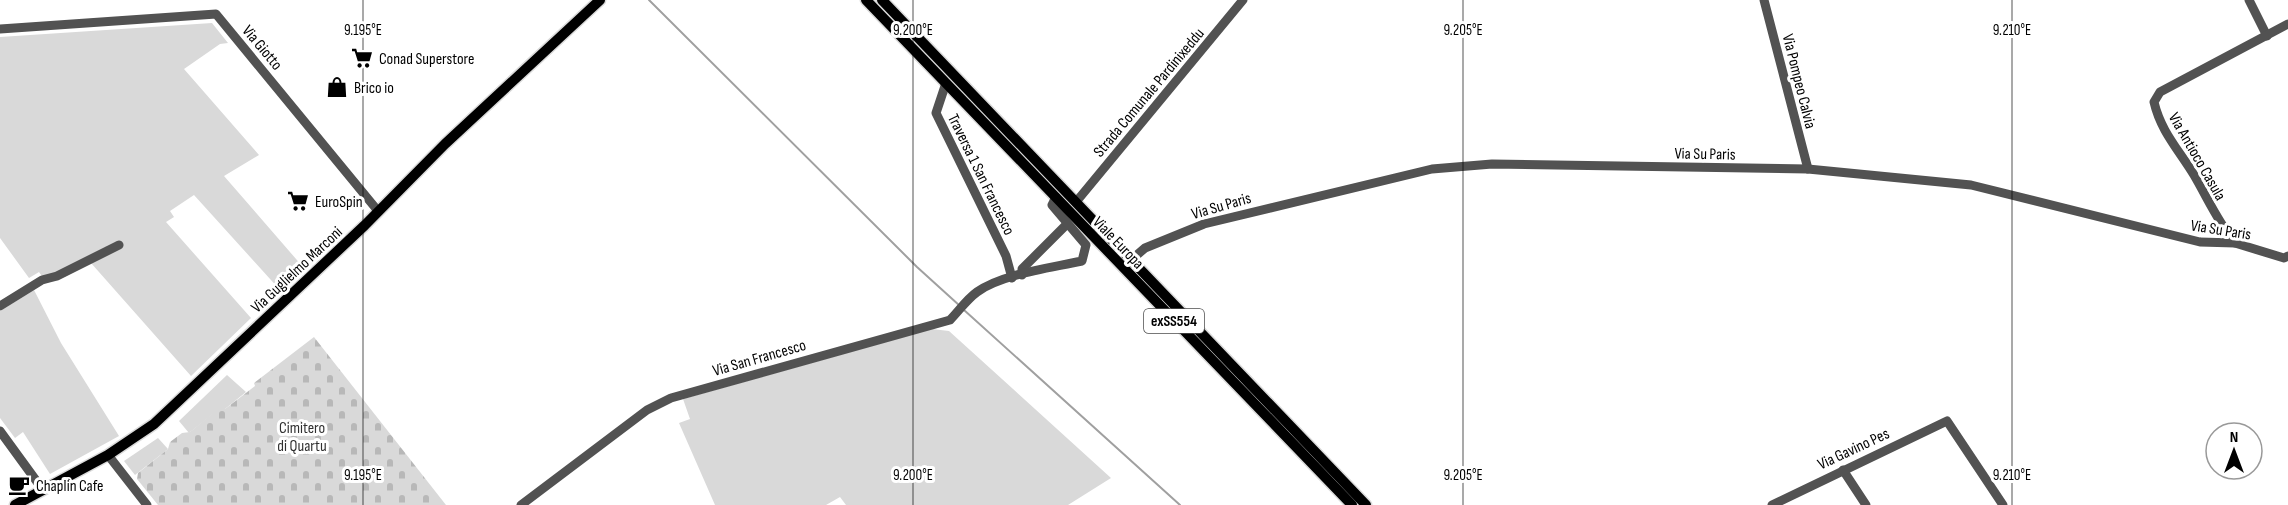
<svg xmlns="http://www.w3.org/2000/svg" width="2288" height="505" viewBox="0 0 2288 505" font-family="'Sofia Sans Condensed',sans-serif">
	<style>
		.green { fill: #d9d9d9 }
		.cemetery { fill: url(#cemetery-stones) }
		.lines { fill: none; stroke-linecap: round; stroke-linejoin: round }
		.stream { stroke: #a0a0a0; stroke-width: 2 }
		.major-casing { stroke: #dbdbdb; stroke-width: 13 }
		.minor { stroke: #525252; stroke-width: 9 }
		.major { stroke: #000; stroke-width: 10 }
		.ticks { fill: none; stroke: #000; stroke-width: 1.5; stroke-opacity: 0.45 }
		.labels { text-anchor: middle; stroke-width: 6; stroke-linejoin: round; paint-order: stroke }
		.shield { fill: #fff; stroke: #4c4c4c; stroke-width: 1.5 }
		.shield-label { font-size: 15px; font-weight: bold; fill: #000 }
		.street-label { font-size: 16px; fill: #000; stroke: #fff }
		.poi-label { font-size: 16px; fill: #000; stroke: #fff; text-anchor: start }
		.park-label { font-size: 16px; fill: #303030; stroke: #fff }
		.ticks-label { font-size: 15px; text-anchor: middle; fill: #000; stroke: #fff; stroke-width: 6; stroke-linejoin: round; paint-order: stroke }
	</style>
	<defs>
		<pattern id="cemetery-stones" width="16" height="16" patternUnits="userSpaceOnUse" patternTransform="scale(1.5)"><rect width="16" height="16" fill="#d9d9d9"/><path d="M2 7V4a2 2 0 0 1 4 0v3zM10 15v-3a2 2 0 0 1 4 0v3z" fill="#b8b8b8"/></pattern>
	</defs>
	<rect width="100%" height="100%" fill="#fff"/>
	<g class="green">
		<polygon points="212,23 228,43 220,44 184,69 259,155 224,176 303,267 280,290 194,195 170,211 174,217 166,222 251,318 191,376 91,263 57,281 46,282 39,272 29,278 0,238 0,37"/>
		<polygon points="34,290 61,343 119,436 50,474 23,432 15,438 0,418 0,311"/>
		<polygon points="932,329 949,331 1111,478 1068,505 846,505 840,497 826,505 715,505 679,423 690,419 683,399"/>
		<polygon points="227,375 246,392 225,409 219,409 189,433 179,421"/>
		<polygon points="158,438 168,449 135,475 124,461"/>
	</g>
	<polygon class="cemetery" points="314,337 446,505 158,505 137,479 138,473 168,449 170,442 182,433 190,432 219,408 225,409 255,386 254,383"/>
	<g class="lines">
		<g class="stream">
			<polyline points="649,0 917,267 960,306"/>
			<polyline points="964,310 1180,505"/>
		</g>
		<defs>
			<g id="major">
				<polyline points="866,0 1352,505"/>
				<polyline points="882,0 1366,505"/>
				<polyline points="15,505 108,455 154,424 365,225 445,144 600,0"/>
			</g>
		</defs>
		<use href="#major" class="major-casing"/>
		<g class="minor">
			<polyline points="1764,0 1808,169"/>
			<polyline points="2249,0 2267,36"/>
			<polyline points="0,29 216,14 378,211"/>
			<polyline points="946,83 936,113 1006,256 1012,278"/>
			<polyline points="1076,202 1243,0"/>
			<path d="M2235,243C2218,222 2208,199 2194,175C2179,150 2161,132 2154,102L2160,92L2288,24"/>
			<polyline points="1131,260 1145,248 1204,224 1432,169 1492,164 1808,169 1971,185 2200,242 2235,243 2284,258 2288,256"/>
			<polyline points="1022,275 1022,269 1067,224"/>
			<polyline points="0,306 42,280 57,276 119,245"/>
			<polyline points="0,431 43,490"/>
			<polyline points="108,455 147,505"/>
			<polyline points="1843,470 1866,505"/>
			<path d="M521,505L647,410L671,398L950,320C959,311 966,300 977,292C1002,274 1051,268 1082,261L1086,245L1052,205L1056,197"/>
			<polyline points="1772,505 1947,421 2003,505"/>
		</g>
		<use href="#major" class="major"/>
	</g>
	<path class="ticks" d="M363,0V505M913,0V505M1463,0V505M2012,0V505"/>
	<defs>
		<symbol id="supermarket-bare" viewBox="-9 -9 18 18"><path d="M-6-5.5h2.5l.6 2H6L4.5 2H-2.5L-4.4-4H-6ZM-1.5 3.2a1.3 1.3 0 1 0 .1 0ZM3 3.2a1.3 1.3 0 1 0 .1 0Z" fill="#000" stroke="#fff" stroke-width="2.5" paint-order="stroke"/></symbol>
		<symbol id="shop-bare" viewBox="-9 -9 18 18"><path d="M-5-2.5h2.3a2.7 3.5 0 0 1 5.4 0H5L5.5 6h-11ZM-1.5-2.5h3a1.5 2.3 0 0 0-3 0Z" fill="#000" stroke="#fff" stroke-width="2.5" paint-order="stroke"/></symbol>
		<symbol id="cafe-bare" viewBox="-9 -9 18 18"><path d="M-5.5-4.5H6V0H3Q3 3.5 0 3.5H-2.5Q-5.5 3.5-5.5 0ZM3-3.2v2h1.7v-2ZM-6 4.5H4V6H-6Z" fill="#000" stroke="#fff" stroke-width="2.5" paint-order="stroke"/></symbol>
	</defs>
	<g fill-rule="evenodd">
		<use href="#supermarket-bare" x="347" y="43" width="30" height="30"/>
		<use href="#shop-bare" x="322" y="72" width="30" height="30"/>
		<use href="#supermarket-bare" x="283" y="186" width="30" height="30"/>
		<use href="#cafe-bare" x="4" y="470" width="30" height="30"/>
	</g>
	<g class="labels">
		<rect class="shield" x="1144" y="309" width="60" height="24" rx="4.5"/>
		<g class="shield-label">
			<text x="1174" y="326">exSS554</text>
		</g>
		<g class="street-label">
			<text transform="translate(263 47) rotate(50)" y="6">Via Giotto</text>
			<text transform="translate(1800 81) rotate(76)" y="6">Via Pompeo Calvia</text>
			<text transform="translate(1148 92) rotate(-50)" y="6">Strada Comunale Pardinixeddu</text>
			<text transform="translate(1705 153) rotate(1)" y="6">Via Su Paris</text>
			<text transform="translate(2198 156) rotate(60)" y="6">Via Antioco Casula</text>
			<text transform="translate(982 174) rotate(64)" y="6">Traversa 1 San Francesco</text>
			<text transform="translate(1221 205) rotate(-16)" y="6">Via Su Paris</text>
			<text transform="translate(2221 229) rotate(9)" y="6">Via Su Paris</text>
			<text transform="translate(1119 242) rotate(46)" y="6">Viale Europa</text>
			<text transform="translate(296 269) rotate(-43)" y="6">Via Guglielmo Marconi</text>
			<text transform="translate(759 357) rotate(-16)" y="6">Via San Francesco</text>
			<text transform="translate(1853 448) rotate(-25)" y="6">Via Gavino Pes</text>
		</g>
		<g class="poi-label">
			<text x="379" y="64">Conad Superstore</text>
			<text x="354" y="93">Brico io</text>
			<text x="315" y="207">EuroSpin</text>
			<text x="36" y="491">Chaplin Cafe</text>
		</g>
		<g class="park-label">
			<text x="302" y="433">Cimitero<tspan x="302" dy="18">di Quartu</tspan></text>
		</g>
	</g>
	<g class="ticks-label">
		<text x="363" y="35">9.195°E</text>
		<text x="913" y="35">9.200°E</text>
		<text x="1463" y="35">9.205°E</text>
		<text x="2012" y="35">9.210°E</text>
		<text x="363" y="480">9.195°E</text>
		<text x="913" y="480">9.200°E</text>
		<text x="1463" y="480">9.205°E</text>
		<text x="2012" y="480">9.210°E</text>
	</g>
	<g transform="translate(2234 451)"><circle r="28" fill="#ffffff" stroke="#999999" stroke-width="1.5"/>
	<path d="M0-4.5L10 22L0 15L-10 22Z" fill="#000000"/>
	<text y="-9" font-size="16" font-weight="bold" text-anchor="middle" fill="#000000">N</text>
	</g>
</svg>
